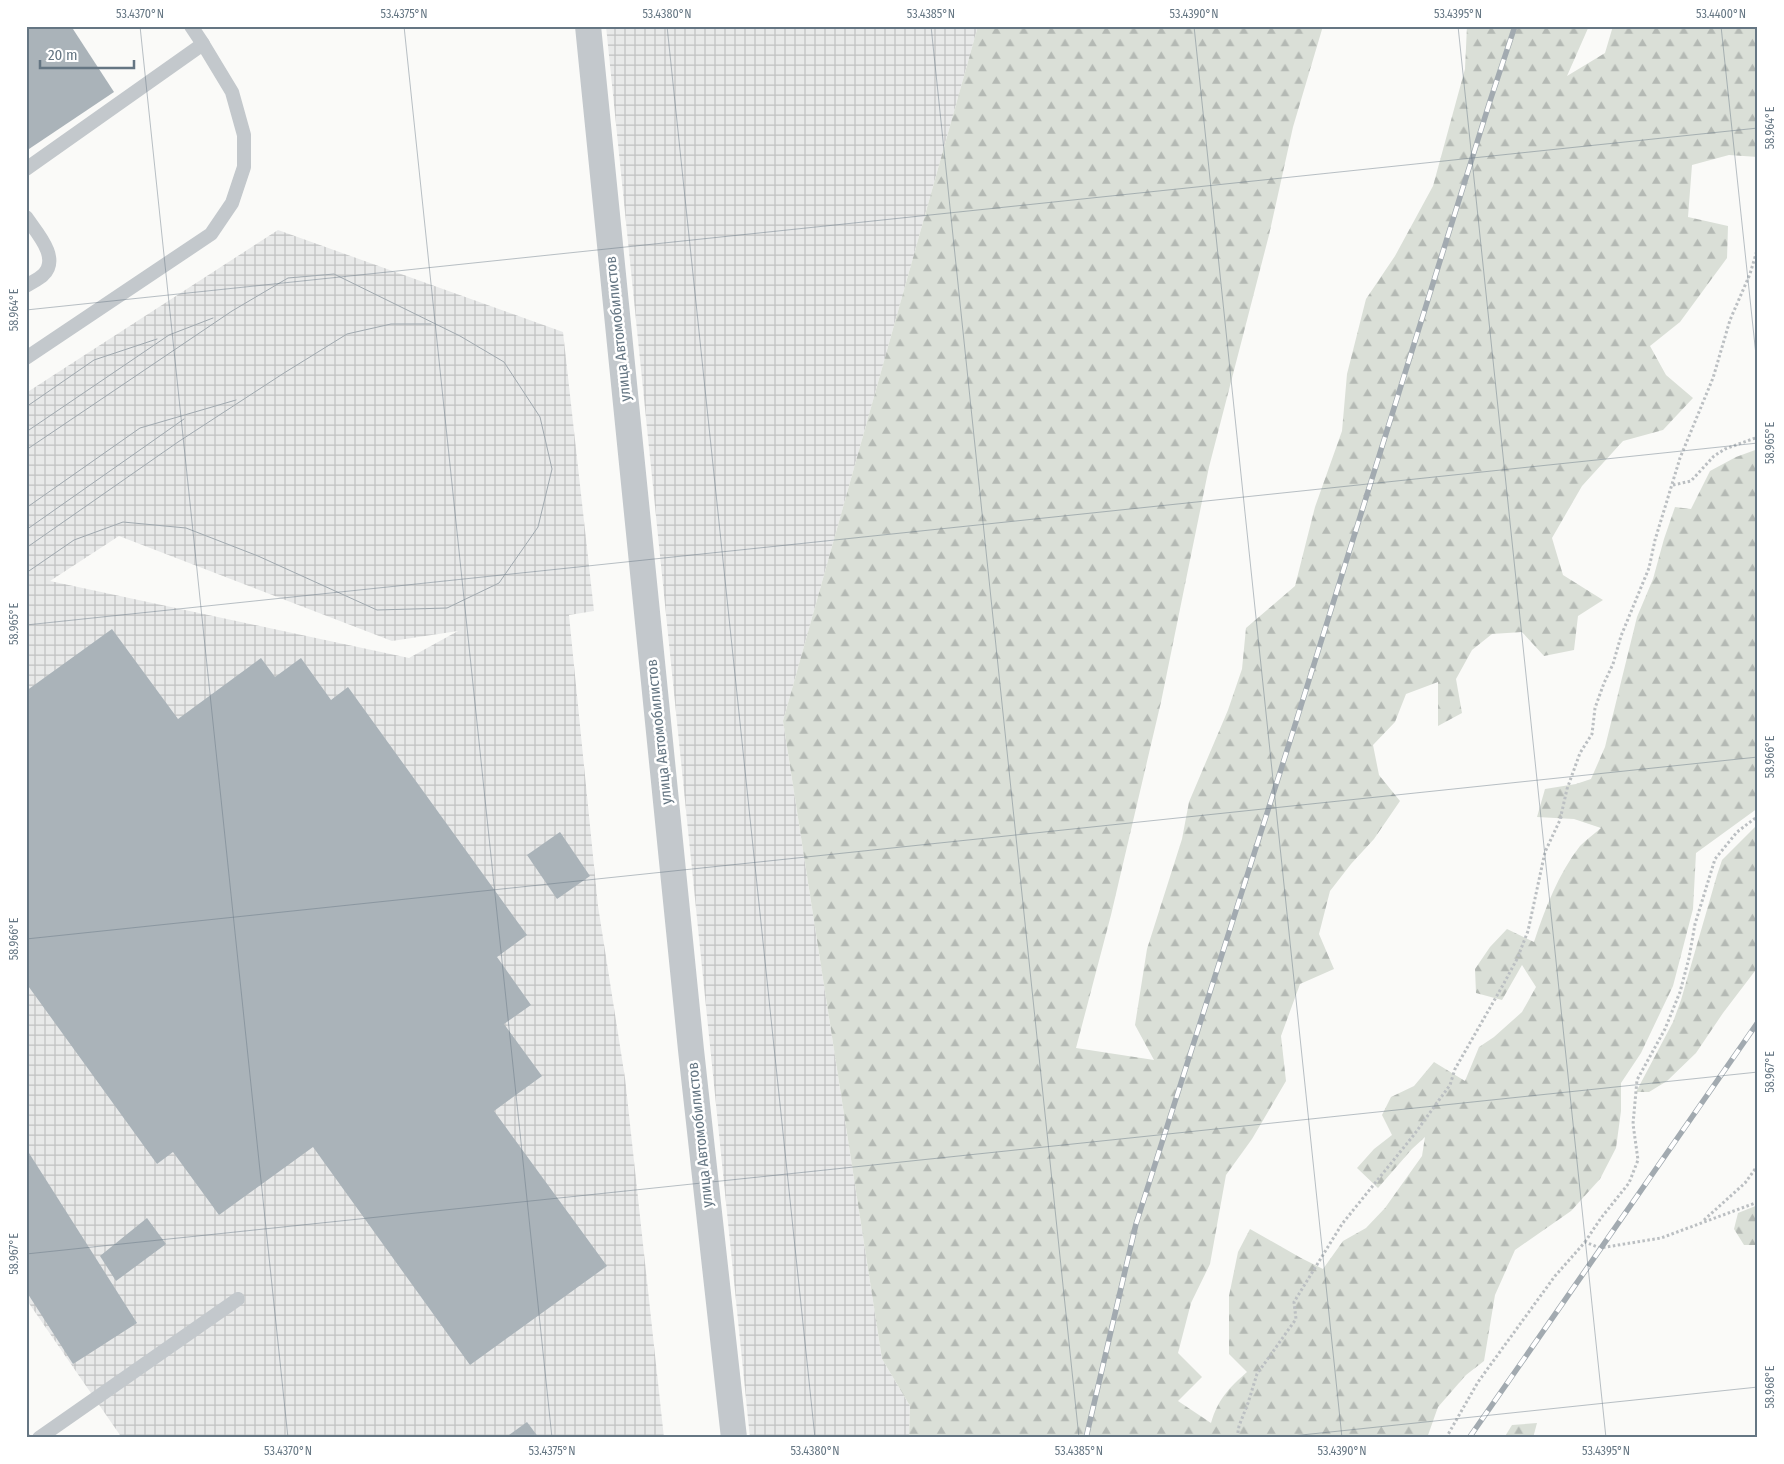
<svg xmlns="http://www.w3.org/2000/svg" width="1784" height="1464" viewBox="0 0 1784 1464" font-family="'Fira Sans Condensed',sans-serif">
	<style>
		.industrial { fill: url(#industrial-grid); fill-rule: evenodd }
		.forest { fill: url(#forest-firs) }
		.building { fill: #aab3b9 }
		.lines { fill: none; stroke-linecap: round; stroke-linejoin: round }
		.path { stroke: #bbbfc2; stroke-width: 3; stroke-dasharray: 2.5 2.5; stroke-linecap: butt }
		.service { stroke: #c3c8cc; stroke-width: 14 }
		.minor { stroke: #c3c8cc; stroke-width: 26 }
		.tram { stroke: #a2aab0; stroke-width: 1 }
		.rail-casing { stroke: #a2aab0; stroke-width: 5.5 }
		.rail { stroke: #fff; stroke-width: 4; stroke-dasharray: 11; stroke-linecap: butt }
		.ticks { fill: none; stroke: #657683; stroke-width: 1; stroke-opacity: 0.45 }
		.labels { text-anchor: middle; stroke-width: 5; stroke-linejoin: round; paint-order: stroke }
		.street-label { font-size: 15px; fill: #657683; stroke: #fff }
		.neatline { fill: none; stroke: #657683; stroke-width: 2 }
		.ticks-label { font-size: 12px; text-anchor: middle; fill: #657683 }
	</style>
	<defs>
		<pattern id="industrial-grid" width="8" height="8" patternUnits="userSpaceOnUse" patternTransform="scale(1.25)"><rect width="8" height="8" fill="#e8e9e9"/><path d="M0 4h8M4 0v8" fill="none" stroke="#c0c1c2"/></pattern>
		<pattern id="forest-firs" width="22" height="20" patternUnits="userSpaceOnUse" patternTransform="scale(1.25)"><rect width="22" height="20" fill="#dadfd7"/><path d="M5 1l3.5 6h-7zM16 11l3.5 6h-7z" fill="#b4b9b4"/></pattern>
	</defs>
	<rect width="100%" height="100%" fill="#fafaf8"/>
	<g class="industrial">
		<polygon points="606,26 978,26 783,721 882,1359 910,1406 909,1438 750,1438"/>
		<path d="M278,230L563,332L594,611L569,615L598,906L625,1078L664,1438H122L26,1299V393ZM119,536L392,641L458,631L409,658L50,581Z"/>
	</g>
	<g class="forest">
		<path d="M978,26H1323L1293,127L1269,235L1209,467L1161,702L1111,915L1076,1048L1154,1060L1135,1025L1147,949L1182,839L1189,802L1228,710L1242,669L1246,628L1295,586L1315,507L1342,431L1347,374L1366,299L1395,256L1433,186L1465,69L1467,26H1589L1567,76L1605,53L1613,26H1758V157L1729,155L1692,165L1688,217L1728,226L1727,258L1680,322L1650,346L1666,375L1693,398L1663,430L1623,441L1582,486L1552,538L1563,575L1603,600L1578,616L1574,650L1544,656L1522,632L1492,634L1472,650L1456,679L1462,713L1438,726V682L1406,694L1395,722L1373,745L1379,775L1400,801L1374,839L1351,864L1330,891L1319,934L1334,969L1300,984L1281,1036L1286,1081L1252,1139L1226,1175L1210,1264L1191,1303L1178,1353L1202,1377L1178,1401L1211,1423C1218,1399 1229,1388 1247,1372L1229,1354V1296L1238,1252L1250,1229L1301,1258L1323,1269L1343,1241L1366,1228L1385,1208L1422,1156L1425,1137L1412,1149L1378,1188L1357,1168L1374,1149L1392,1135L1382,1115L1391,1097L1414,1086L1434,1062L1465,1081L1479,1047L1494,1037L1522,1012L1536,987L1522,965L1502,1000L1476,993L1475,969L1490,947L1507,929L1534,942C1545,909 1558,874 1580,846C1586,840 1594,834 1601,828L1574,819L1537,817L1545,789L1576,784L1591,779L1605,747L1637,617L1653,579L1664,539L1675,507L1691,509L1710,471L1736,457L1758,449V808L1696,853L1693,909L1673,986L1641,1053L1621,1083V1111L1616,1148L1600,1179L1571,1211L1515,1250L1495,1295L1484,1361L1466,1375L1438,1407L1427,1438H909L910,1406L882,1359L783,721Z"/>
		<polygon points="1758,824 1758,967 1723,1013 1696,1053 1667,1081 1649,1092 1636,1092 1673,1022 1681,1000 1717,875 1722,860"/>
		<polygon points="1758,1205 1758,1245 1744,1245 1734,1229 1738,1213"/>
		<polygon points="1537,1423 1533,1438 1504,1438 1512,1425"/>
	</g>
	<g class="building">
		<polygon points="26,26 71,26 114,92 26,151"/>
		<polygon points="112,629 178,719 261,658 275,677 301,658 331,700 348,687 527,935 497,957 531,1005 504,1024 542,1076 494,1111 607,1266 470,1365 313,1147 219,1215 173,1152 157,1164 26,983 26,691"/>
		<polygon points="560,832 590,876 557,899 527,855"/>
		<polygon points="29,1153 137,1323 73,1364 26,1291 26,1154"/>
		<polygon points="147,1218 166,1244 116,1281 100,1256"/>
		<polygon points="527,1422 539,1438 505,1438"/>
	</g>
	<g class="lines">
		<g class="path">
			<polyline points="1673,485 1691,481 1714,456 1725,449 1758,437"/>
			<polyline points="1704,1220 1745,1183 1758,1165"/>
			<polyline points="1585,1242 1601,1218 1629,1183 1638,1160 1633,1124 1637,1080 1665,1029 1680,992 1689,958 1695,924 1715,859 1737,832 1758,816"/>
			<polyline points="1237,1438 1239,1426 1248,1403 1257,1374 1296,1319 1294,1302 1342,1224 1413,1136 1450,1085 1455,1069 1503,985 1517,959 1528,931 1545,852 1560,820 1567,789 1580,753 1592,734 1595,708 1604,683 1613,664 1621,636 1649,568 1655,540 1680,458 1713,378 1730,320 1750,274 1758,247"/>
			<polyline points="1446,1438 1478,1382 1555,1276 1585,1242 1600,1248 1661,1238 1758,1202"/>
		</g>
		<g class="service">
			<polyline points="26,169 203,44"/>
			<path d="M26,217C36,232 61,258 43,275C39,279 32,282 26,286"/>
			<polyline points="26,358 211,234 232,203 244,167 244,135 232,92 203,44 191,26"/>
			<polyline points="39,1438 238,1299"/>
		</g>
		<polyline class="minor" points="588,26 691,1050 734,1438"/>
		<g class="tram">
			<polyline points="26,407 94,360 157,339"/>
			<polyline points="26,432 169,335 213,318"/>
			<polyline points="26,450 232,311 288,278 334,274 460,336 504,362 540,417 552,469 538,527 499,583 447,608 377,610 258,556 186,528 123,522 74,540 26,573"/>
			<polyline points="26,508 140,428 236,400"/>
			<polyline points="26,530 184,419"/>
			<polyline points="26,548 178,442 284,373 347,334 391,324 431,324"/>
			<polyline points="26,1430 31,1438"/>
		</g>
		<defs>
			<g id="rail">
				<polyline points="1086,1438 1136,1224 1290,741 1490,101 1515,26"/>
				<polyline points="1469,1438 1758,1022"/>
			</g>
		</defs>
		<use href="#rail" class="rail-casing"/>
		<use href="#rail" class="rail"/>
	</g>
	<path class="ticks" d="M140,26L288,1438M404,26L552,1438M667,26L815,1438M931,26L1079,1438M1194,26L1342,1438M1458,26L1606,1438M1721,26L1758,374M26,310L1758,128M26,625L1758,443M26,939L1758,757M26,1254L1758,1072M1273,1438L1758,1387"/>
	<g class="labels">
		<g class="street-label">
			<text transform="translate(618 329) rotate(-96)" y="5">улица Автомобилистов</text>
			<text transform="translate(659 732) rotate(-96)" y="5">улица Автомобилистов</text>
			<text transform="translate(700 1135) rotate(-96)" y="5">улица Автомобилистов</text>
		</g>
	</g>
	<rect width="1784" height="1464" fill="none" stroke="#ffffff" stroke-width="55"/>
	<path d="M40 60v8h94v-8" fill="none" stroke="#657683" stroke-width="2.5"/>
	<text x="48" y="60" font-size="15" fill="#657683" stroke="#ffffff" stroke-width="4" paint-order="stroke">20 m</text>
	<rect x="28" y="28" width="1728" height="1408" class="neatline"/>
	<g class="ticks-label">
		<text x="140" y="18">53.4370°N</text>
		<text x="404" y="18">53.4375°N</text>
		<text x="667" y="18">53.4380°N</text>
		<text x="931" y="18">53.4385°N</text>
		<text x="1194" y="18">53.4390°N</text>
		<text x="1458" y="18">53.4395°N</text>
		<text x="1721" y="18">53.4400°N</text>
		<text transform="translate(1770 128) rotate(-90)" y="4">58.964°E</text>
		<text transform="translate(14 310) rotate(-90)" y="4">58.964°E</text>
		<text transform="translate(1770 443) rotate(-90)" y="4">58.965°E</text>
		<text transform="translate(14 624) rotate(-90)" y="4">58.965°E</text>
		<text transform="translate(1770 757) rotate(-90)" y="4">58.966°E</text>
		<text transform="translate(14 939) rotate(-90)" y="4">58.966°E</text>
		<text transform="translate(1770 1072) rotate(-90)" y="4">58.967°E</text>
		<text transform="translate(14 1254) rotate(-90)" y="4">58.967°E</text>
		<text transform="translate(1770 1387) rotate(-90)" y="4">58.968°E</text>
		<text x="288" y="1455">53.4370°N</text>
		<text x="552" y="1455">53.4375°N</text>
		<text x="815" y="1455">53.4380°N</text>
		<text x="1079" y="1455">53.4385°N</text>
		<text x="1342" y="1455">53.4390°N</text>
		<text x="1606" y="1455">53.4395°N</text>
	</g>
</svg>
